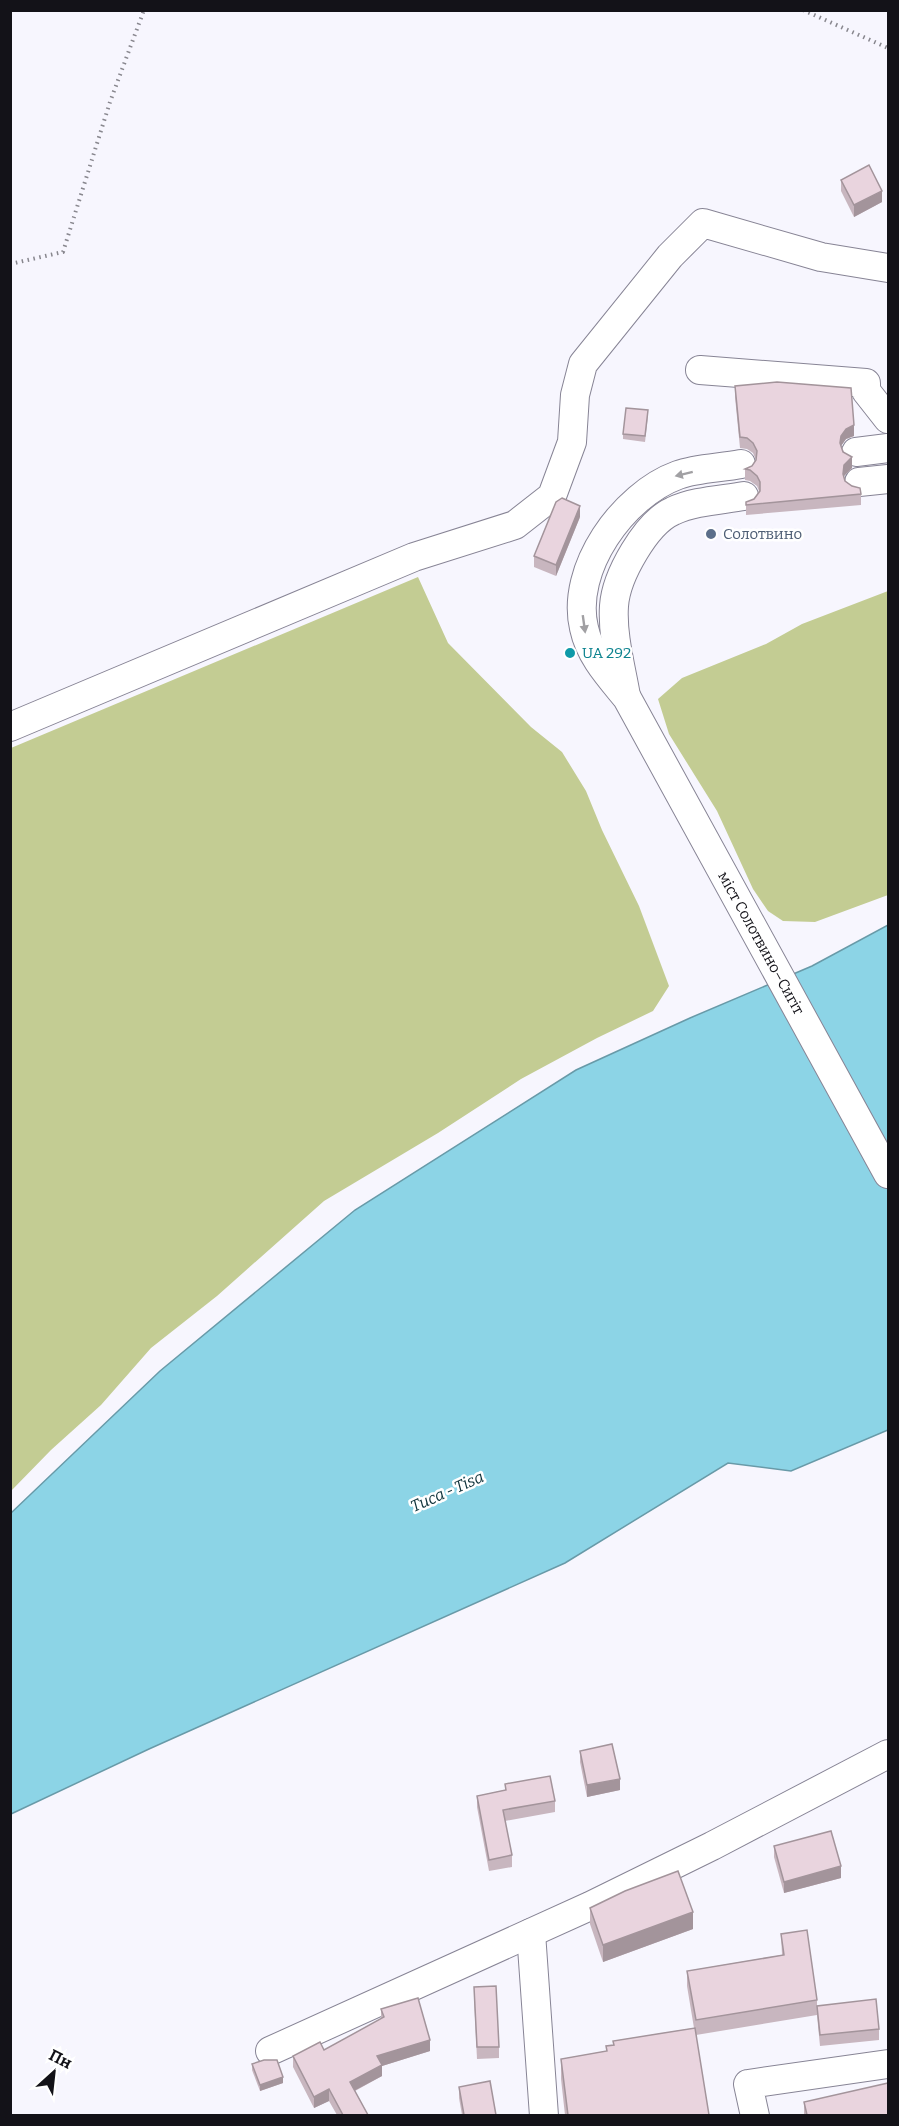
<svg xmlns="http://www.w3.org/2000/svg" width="899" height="2126" font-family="Bitter,serif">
<rect width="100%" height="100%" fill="#f7f6fe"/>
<g fill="#c3cc93">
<polygon points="418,577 448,643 531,727 562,752 586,791 602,830 639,906 669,986 653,1011 597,1038 521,1079 438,1133 324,1201 217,1296 151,1348 101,1405 51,1450 11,1491 11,748"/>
<polygon points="888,591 888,895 815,922 783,921 768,911 753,889 717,811 669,734 658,699 682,678 766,644 802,624"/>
</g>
<polygon fill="#8cd4e6" stroke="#689aa8" stroke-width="1.5" points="888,925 888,1430 791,1471 728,1463 565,1563 149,1749 11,1814 11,1513 160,1371 355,1210 576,1070 690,1018 812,966"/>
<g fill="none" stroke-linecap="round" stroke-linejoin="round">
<g stroke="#878495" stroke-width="30">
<g id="minor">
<polyline points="700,370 866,383 866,391 888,419"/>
<polyline points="856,452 888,448"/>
<path d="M741,464C721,468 697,468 678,475C623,495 570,569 584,628C590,656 609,676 627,698L888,1174"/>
<polyline points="859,482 888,479"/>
<path d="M626,696C621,667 612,635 614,606C616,576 646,523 673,511C694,501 721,500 744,496"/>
<polyline points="10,727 414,557 515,525 552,496 572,442 575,395 583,364 670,256 703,223 821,257 888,268"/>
<polyline points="531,1933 544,2116"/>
<polyline points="270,2051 590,1906 712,1846 888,1754"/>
<polyline points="755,2116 748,2084 888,2064"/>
</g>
</g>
<g stroke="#88878e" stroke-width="4" stroke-dasharray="1.5 4.5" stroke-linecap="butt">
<polyline points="803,10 888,48"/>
<polyline points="10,264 63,252 110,102 144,10"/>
</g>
<use href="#minor" stroke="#fff" stroke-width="28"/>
</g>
<g fill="#c8b6bf">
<polygon points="841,180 882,202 854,217 841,191"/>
<polygon points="735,386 854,436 846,439 841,446 852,468 844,476 845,481 861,494 861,505 746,515 746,502 754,499 759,491 757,486 750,481 745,480 745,469 752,466 756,460 753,453 747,449 740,448 735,397"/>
<polygon points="648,416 645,442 623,439 623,434"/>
<polygon points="580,517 556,576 534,567 534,556"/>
<polygon points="580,1751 620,1790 587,1797 580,1762"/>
<polygon points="505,1784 555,1801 555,1812 505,1821 512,1855 512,1867 489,1871 477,1807 477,1796 505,1790"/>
<polygon points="774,1846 841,1878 784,1893 774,1857"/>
<polygon points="590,1908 693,1929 603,1962 590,1924"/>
<polygon points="781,1934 817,2000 817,2006 879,2029 879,2040 820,2046 817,2015 696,2035 709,2115 565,2115 561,2079 561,2059 606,2051 613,2045 613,2041 694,2028 687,1986 687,1971 782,1955"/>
<polygon points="474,1998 499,2047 499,2058 477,2059"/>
<polygon points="381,2009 430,2051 382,2066 382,2076 355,2091 368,2115 337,2115 329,2101 314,2108 293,2067 293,2056 324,2050 381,2019"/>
<polygon points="252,2064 283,2083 260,2091 252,2070"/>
<polygon points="459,2087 496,2115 462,2115 459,2098"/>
<polygon points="804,2102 888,2115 804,2115"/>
</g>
<g fill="#a3949b">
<polygon points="882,191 882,202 854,217 854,205"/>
<polygon points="854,425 854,436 846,439 841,446 840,443 841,436 846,429"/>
<polygon points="852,457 852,468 844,476 843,474 844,465"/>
<polygon points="580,506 580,517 556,576 556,565"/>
<polygon points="620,1779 620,1790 587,1797 587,1785"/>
<polygon points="841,1866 841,1878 784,1893 784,1882"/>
<polygon points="693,1912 693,1929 603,1962 603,1945"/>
<polygon points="430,2040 430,2051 382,2066 382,2076 350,2093 350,2082 377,2056"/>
<polygon points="283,2077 283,2083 260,2091 260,2085"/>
<polygon points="329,2089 329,2101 314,2108 314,2097"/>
</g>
<g fill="#e9d4de" stroke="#a3949b" stroke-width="1.5">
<polygon points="869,165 882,191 854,205 841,180"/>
<polygon points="777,382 851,388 854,425 846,429 841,436 840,443 843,452 852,457 844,465 843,474 845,481 852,486 860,488 861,494 746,505 746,502 754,499 760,491 760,482 757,476 750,470 745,469 752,466 756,460 757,451 753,443 747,438 740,437 735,386"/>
<polygon points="626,408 648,410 645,436 623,434"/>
<polygon points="562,498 580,506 556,565 534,556 556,502"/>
<polygon points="612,1744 620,1779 587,1785 580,1751"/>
<polygon points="550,1776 555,1801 503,1810 512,1855 489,1860 477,1796 506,1790 505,1784"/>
<polygon points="831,1831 841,1866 784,1882 774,1846"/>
<polygon points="678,1871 693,1912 603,1945 590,1908 625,1891"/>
<polygon points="807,1930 817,2000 696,2020 687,1971 784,1955 781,1934"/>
<polygon points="496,1986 499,2047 477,2047 474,1987"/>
<polygon points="418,1998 430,2040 377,2056 382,2065 350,2082 368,2115 343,2115 329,2089 314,2097 293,2056 320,2042 324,2050 384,2017 381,2009"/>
<polygon points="876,1999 879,2029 820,2035 817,2006"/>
<polygon points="695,2028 709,2115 568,2115 561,2059 607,2051 606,2046 614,2045 613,2041"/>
<polygon points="264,2060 277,2060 283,2077 260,2085 252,2064"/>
<polygon points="490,2081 496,2115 464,2115 459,2087"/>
<polygon points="888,2083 888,2115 807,2115 804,2102"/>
</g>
<defs><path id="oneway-solid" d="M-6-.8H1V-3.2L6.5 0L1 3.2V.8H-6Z" transform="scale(1.5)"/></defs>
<g fill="#a1a0a3">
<use href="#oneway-solid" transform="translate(684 474) rotate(166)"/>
<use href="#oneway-solid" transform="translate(584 624) rotate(82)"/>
</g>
<circle fill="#5c6f8a" stroke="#fff" stroke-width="2" cx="711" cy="534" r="6"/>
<circle fill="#0f9aa8" stroke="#fff" stroke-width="2" cx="570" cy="653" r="6"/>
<g text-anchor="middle" stroke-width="5" stroke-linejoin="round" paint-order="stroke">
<g font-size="15" fill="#4e5e75" stroke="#fff" text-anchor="start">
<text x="723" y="539">Солотвино</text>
</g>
<g font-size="15" fill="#0d838f" stroke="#fff" text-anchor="start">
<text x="582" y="658">UA 292</text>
</g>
<g font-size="15" fill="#131218" stroke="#fff">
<text transform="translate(761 943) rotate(61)" y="5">міст Солотвино–Сигіт</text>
</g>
<g font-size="16" font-style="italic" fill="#0e323a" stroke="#fff">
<text transform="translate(447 1491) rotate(-24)" y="6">Тиса - Tisa</text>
</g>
</g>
<rect width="899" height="2126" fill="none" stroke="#131218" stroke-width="24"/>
<g transform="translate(54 2072) rotate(27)" stroke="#ffffff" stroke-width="4.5" paint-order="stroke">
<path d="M0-4.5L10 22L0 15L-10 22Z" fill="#131218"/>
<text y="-9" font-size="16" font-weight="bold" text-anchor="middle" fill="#131218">Пн</text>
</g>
</svg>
